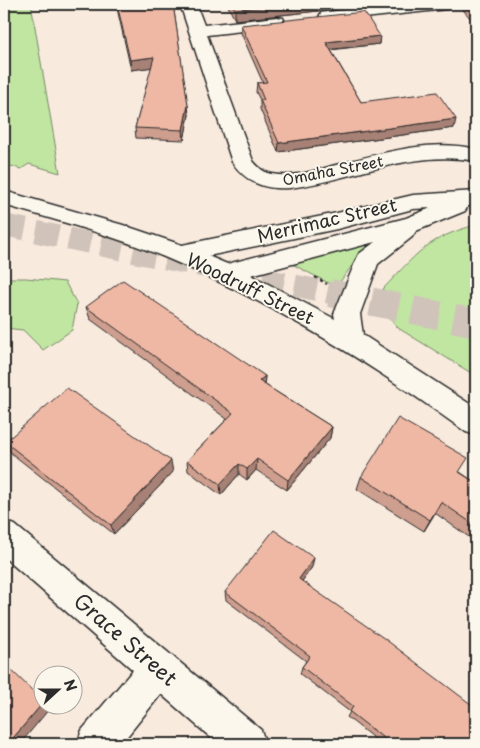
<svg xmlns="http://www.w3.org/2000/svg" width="480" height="748" font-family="'Playpen Sans',sans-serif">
<rect width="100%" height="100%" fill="#f9eade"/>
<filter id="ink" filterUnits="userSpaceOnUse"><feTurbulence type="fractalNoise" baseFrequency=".02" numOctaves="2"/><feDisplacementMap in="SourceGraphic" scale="10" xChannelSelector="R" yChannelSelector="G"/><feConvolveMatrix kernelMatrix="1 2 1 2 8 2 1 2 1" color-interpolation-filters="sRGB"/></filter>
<g filter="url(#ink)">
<g fill="#c0e6a1" stroke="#768866">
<polygon points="4,4 31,4 60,173 29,164 21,169 4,164"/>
<path d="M476,225V376L398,328L386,313L383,289C417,253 427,238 476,225Z"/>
<polygon points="369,243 336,287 290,263"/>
<polygon points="4,278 26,278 65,282 77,304 72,330 43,350 23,330 4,328"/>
</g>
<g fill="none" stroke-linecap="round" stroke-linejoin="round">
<polyline stroke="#d0c4ba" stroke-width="22" stroke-dasharray="22 11" stroke-linecap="butt" points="4,225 336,294"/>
<polyline stroke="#d0c4ba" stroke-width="28" stroke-dasharray="28 14" stroke-linecap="butt" points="330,293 476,323"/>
<g stroke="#2b2b2b" stroke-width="3">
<g id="minor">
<path d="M180,4H196L204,25L277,17L283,18L285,22L283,26L277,27L207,35L253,161C258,167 264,173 272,174C291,178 314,171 332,166C380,154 427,138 476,149V161C411,149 353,180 290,188C264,190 247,183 232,162Z"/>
<polygon points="404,4 455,4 447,9 327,22 321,21 319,17 321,13 327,12"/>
<polygon points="4,521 15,525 261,730 266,744 218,744 161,694 121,744 77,744 82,730 133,670 4,557"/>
</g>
</g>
<g stroke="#2b2b2b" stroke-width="3">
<path id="tertiary" d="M4,191L123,225L182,245L337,213L413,195L476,191V205L468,206L465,211L416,231L412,237L378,264L360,314L363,335L476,408V435L466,432C372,364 275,304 169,259C116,236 59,221 4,205ZM431,208L406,218L227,264L208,256L337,229L413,209ZM375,242L359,254L356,260L334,314L335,319L251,275Z"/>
</g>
<polyline stroke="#2b2b2b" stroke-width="2.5" stroke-dasharray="3 3" stroke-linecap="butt" points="315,277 327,284"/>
<use href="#minor" fill="#fbf7ec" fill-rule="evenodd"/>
<use href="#tertiary" fill="#fbf7ec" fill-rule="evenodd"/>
</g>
<g fill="#ce9e8e" stroke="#2b2b2b">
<polygon points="116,4 173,4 189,115 184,140 136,138 135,128 152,67 131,70"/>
<polygon points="227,4 355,4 355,7 235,20"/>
<polygon points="458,4 476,4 476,25"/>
<polygon points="241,25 380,36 379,44 331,50 361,102 454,128 278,152 260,109 260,100 256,92 257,83 263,83 241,33"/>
<polygon points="86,307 265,376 264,384 332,427 330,438 287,490 256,470 247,480 239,474 221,495 188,471 187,461 227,419 90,319"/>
<polygon points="5,442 173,472 114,534 11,453"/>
<polygon points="460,472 476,483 476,542 435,513 424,531 357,489 361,477"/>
<polygon points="312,567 302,581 476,744 381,744 347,717 350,712 300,674 302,667 306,661 226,600 225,592"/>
</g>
<g fill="#a78174" stroke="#2b2b2b">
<polygon points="288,4 355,4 355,7 235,20 235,9"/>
<polygon points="380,36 379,44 326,50 326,42"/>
<polygon points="154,57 155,67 131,70 130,60"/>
<polygon points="188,105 189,115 184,140 183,130"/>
<polygon points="456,119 454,128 278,152 279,143"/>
<polygon points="7,230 9,237 4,243 4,233"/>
<polygon points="265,376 264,387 259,381"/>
<polygon points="332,427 330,438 287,490 288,480"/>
<polygon points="257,459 256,470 247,480 247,469"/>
<polygon points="171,461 173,472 114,534 111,525"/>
<polygon points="239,464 239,474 221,495 220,484"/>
<polygon points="441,502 435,513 424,531 430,520"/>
<polygon points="314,558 312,567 298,587 299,579"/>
<polygon points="42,704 42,706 48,706 50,708 20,744 8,744"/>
</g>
<g fill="#efb8a5" stroke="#2b2b2b">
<polygon points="117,4 173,4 188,105 183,130 135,128 154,57 130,60"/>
<polygon points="232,4 288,4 235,9"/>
<polygon points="468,4 476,4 476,13"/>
<polygon points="364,12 380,36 326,42 361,102 437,92 456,119 279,143 260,100 264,100 257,83 267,82 241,25"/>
<polygon points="123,280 265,376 259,381 332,427 288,480 257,459 247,469 239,464 220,484 187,461 233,413 86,307"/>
<polygon points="67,388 171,461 111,525 5,442"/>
<polygon points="398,418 468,458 459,472 476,483 476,526 441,502 430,520 361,477"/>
<polygon points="274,530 314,558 299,579 385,639 476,708 476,744 398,744 393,740 391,744 350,712 353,706 302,667 310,656 225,592"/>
<polygon points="4,663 42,700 42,704 8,744 4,744"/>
</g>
</g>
<g text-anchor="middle" stroke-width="4" stroke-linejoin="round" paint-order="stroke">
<g font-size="15" fill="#2b2b2b" stroke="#fbf7ec">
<text transform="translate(333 171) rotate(-11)" y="5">Omaha Street</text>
</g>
<g font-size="18" fill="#2b2b2b" stroke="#fbf7ec">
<text transform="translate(327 221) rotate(-13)" y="6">Merrimac Street</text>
<text transform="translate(250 289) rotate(26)" y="6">Woodruff Street</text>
</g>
<g font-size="21" fill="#2b2b2b" stroke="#fbf7ec">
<text transform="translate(125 640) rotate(41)" y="7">Grace Street</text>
</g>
</g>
<rect width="480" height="748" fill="none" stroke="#fbf7ec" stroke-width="20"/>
<rect x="10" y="10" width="460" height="728" fill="none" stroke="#2b2b2b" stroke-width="2" filter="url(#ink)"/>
<g transform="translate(58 690) rotate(69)"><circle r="24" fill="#fbf7ec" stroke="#a8a59f"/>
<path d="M0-4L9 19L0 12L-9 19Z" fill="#2b2b2b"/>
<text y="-8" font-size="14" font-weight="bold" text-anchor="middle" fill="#2b2b2b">N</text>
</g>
</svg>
